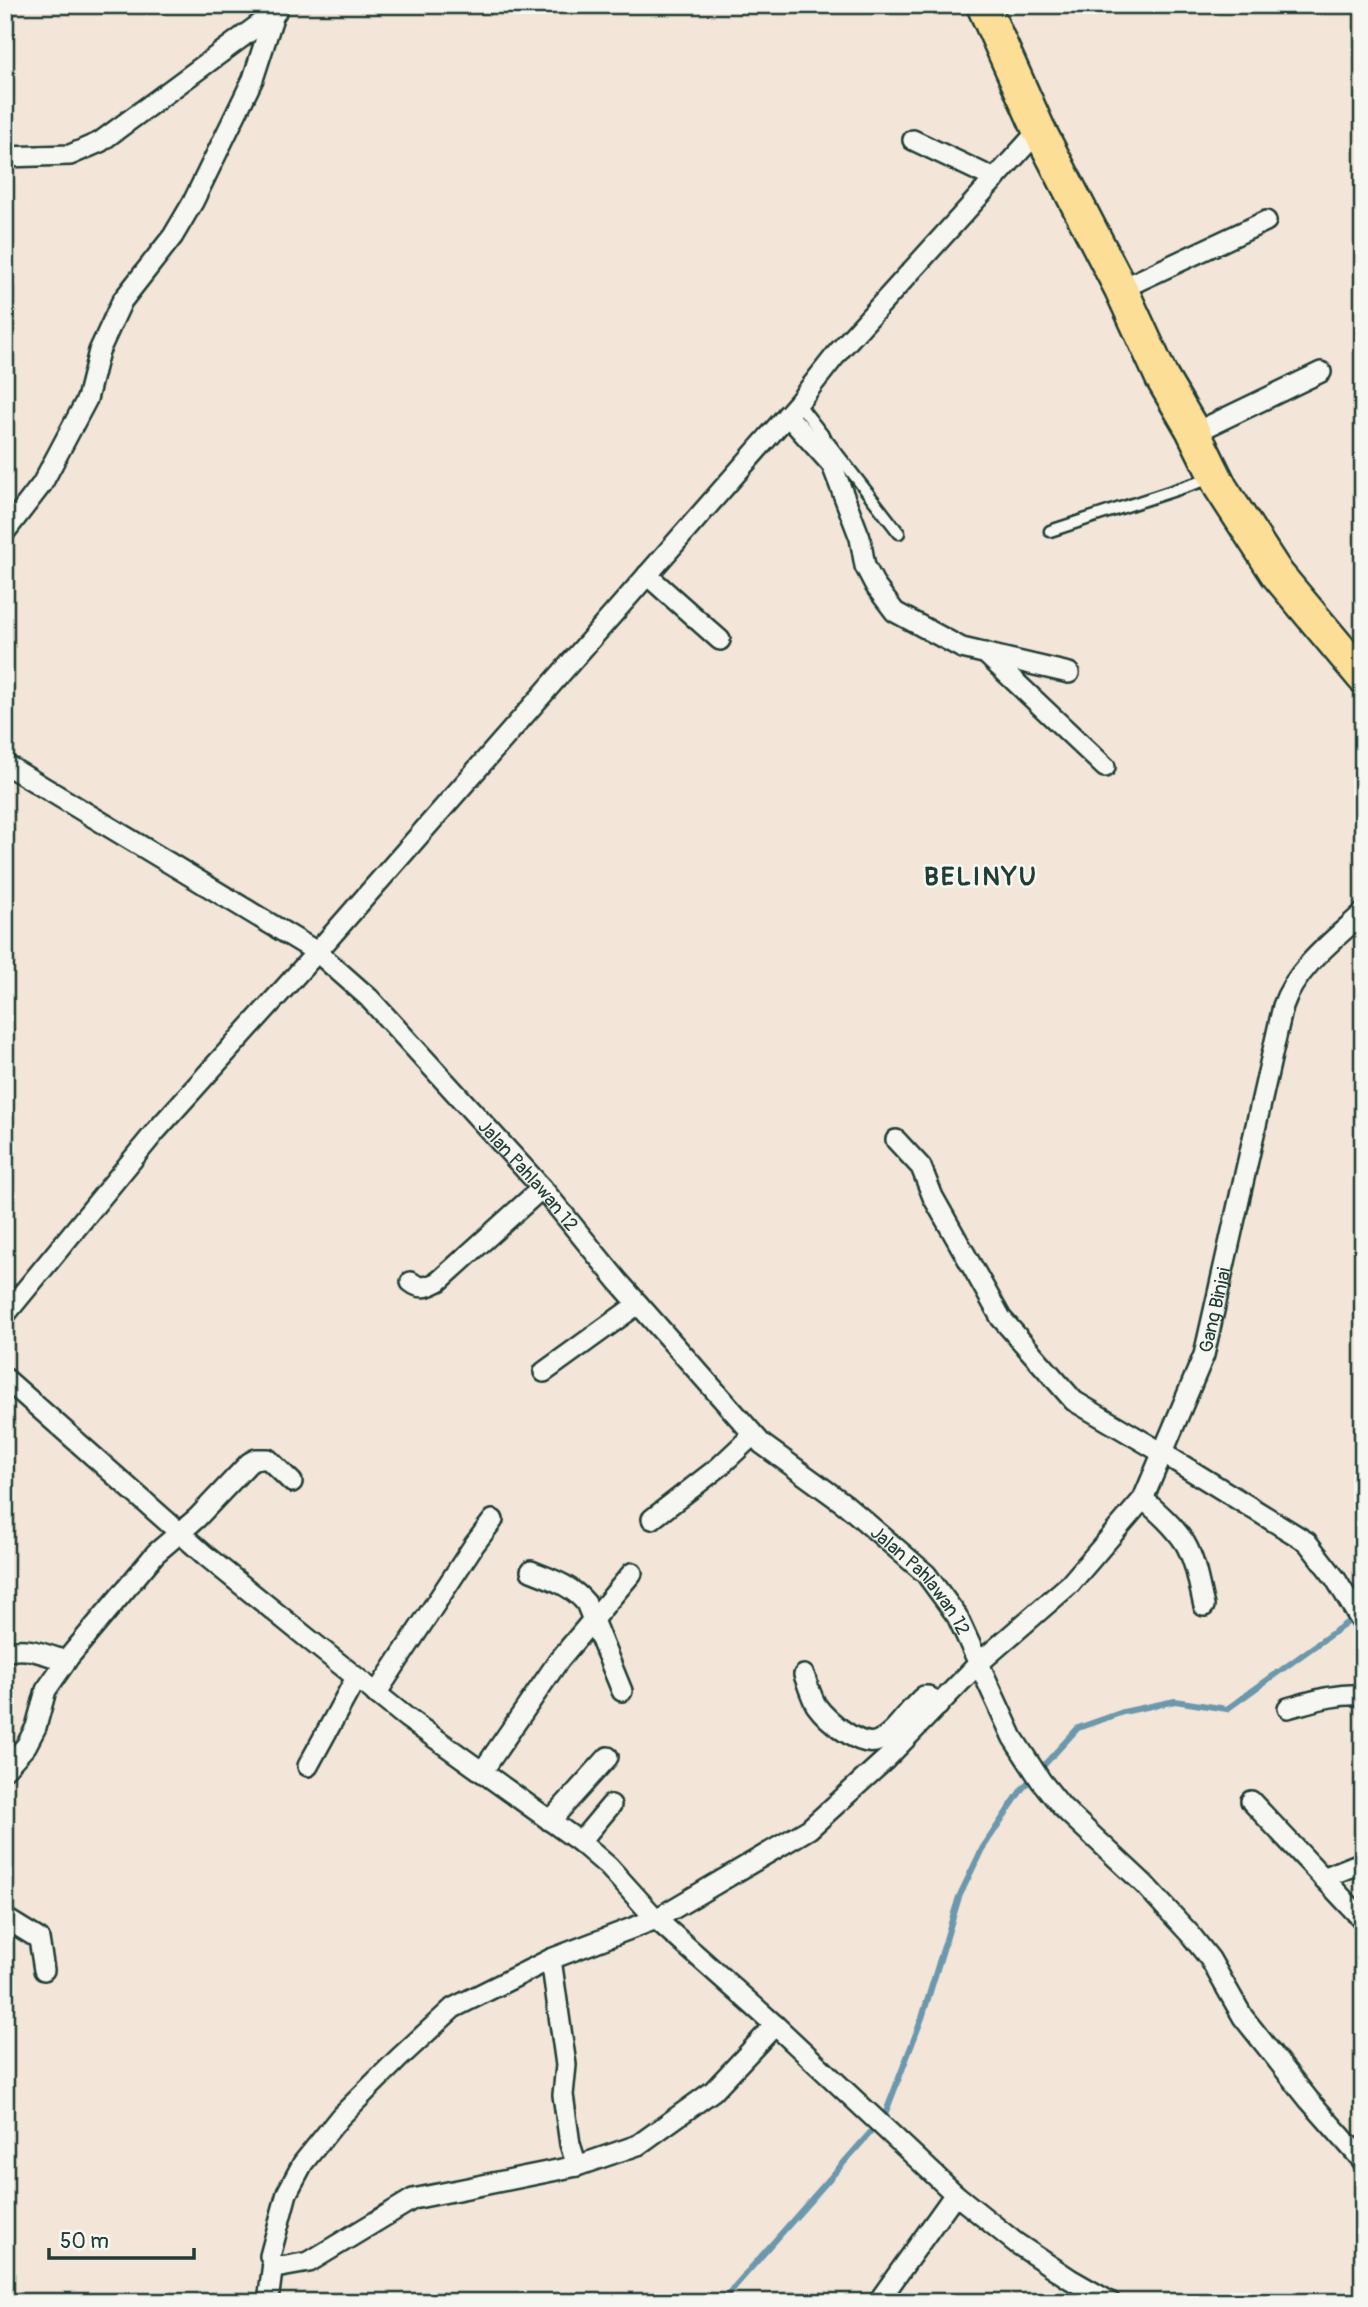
<svg xmlns="http://www.w3.org/2000/svg" width="1368" height="2307" font-family="Pangolin,sans-serif">
<rect width="100%" height="100%" fill="#f3e5d8"/>
<filter id="ink" filterUnits="userSpaceOnUse"><feTurbulence type="fractalNoise" baseFrequency=".0143" numOctaves="2"/><feDisplacementMap in="SourceGraphic" scale="14" xChannelSelector="R" yChannelSelector="G"/><feConvolveMatrix kernelMatrix="1 2 1 2 8 2 1 2 1" color-interpolation-filters="sRGB"/></filter>
<g filter="url(#ink)">
<g fill="none" stroke-linecap="round" stroke-linejoin="round">
<polyline stroke="#6b98ad" stroke-width="6" points="721,2302 884,2117 922,2018 959,1897 982,1849 1022,1789 1078,1728 1123,1712 1175,1701 1227,1709 1355,1617"/>
<g stroke="#1f3d34" stroke-width="15">
<g id="service">
<polyline points="798,403 899,533"/>
<polyline points="1050,531 1212,478"/>
</g>
</g>
<g stroke="#1f3d34" stroke-width="24">
<g id="minor">
<polyline points="913,140 995,179"/>
<polyline points="5,157 70,155 100,142 276,12"/>
<polyline points="1121,289 1266,221"/>
<polyline points="787,415 832,465 860,538 865,566 876,587 895,612 962,648 1069,673"/>
<polyline points="1194,433 1321,372"/>
<polyline points="5,532 42,484 87,399 99,351 122,301 173,236 193,202 253,79 274,14"/>
<polyline points="647,575 720,640"/>
<polyline points="985,653 1105,767"/>
<path id="s1" d="M5,764L317,952L369,998L542,1188L618,1281L762,1444L846,1505L926,1574L957,1616L1013,1738L1041,1781L1062,1807L1144,1884L1190,1934L1210,1959L1243,2017L1309,2100L1363,2161"/>
<polyline points="896,1140 921,1167 933,1197 1001,1318 1074,1401 1161,1452 1307,1542 1335,1578 1363,1624"/>
<path d="M411,1282C421,1290 428,1287 439,1281L542,1188"/>
<polyline points="5,1315 155,1132 317,952 798,403 839,351 1039,130"/>
<polyline points="544,1372 638,1304"/>
<polyline points="5,1378 206,1556 311,1641 407,1718 580,1842 608,1866 656,1919 775,2025 955,2194 1016,2243 1070,2279 1110,2302"/>
<path d="M1143,1499C1158,1512 1174,1526 1185,1543C1196,1562 1199,1586 1204,1606"/>
<polyline points="652,1519 719,1467 753,1435"/>
<path d="M531,1571C551,1579 571,1585 586,1603L622,1691"/>
<path d="M5,1652C26,1645 46,1655 66,1661"/>
<path d="M804,1675C808,1685 811,1696 816,1705C826,1719 860,1749 878,1741C898,1731 907,1710 924,1696H928L938,1706"/>
<polyline points="376,1694 474,1545 493,1520"/>
<path d="M1288,1708C1313,1701 1337,1693 1363,1695"/>
<polyline points="308,1766 356,1678"/>
<polyline points="5,1769 26,1746 36,1727 46,1690 69,1657 156,1553 197,1518 249,1463 256,1459 268,1459 292,1482"/>
<polyline points="482,1772 559,1660 632,1573"/>
<polyline points="1251,1801 1363,1920"/>
<polyline points="550,1821 608,1757"/>
<polyline points="580,1842 611,1805"/>
<polyline points="1323,1878 1363,1862"/>
<polyline points="5,1918 39,1939 44,1970"/>
<polyline points="551,1959 566,2065 563,2095 570,2144 577,2166"/>
<path id="s2" d="M775,2025L713,2091L638,2145L577,2166L413,2199L309,2262L281,2267L273,2263L270,2256L287,2193L303,2163L340,2117L399,2058L453,2008L551,1959L656,1919L809,1829L886,1759L979,1663L1070,1584L1143,1499L1204,1355L1283,1006C1296,968 1334,940 1363,913"/>
<polyline points="268,2302 273,2263"/>
<polyline points="878,2302 955,2194"/>
</g>
</g>
<g stroke="#1f3d34" stroke-width="37">
<polyline id="trunk" points="983,5 1039,130 1121,289 1162,378 1192,429 1221,488 1277,574 1363,677"/>
</g>
<use href="#service" stroke="#f6f6f2" stroke-width="10"/>
<use href="#minor" stroke="#f6f6f2" stroke-width="19"/>
<use href="#trunk" stroke="#fdde96" stroke-width="32"/>
</g>
</g>
<g text-anchor="middle" stroke-width="5" stroke-linejoin="round" paint-order="stroke">
<g font-size="19" fill="#1f3d34" stroke="#f6f6f2">
<text dy="7" stroke="none"><textPath href="#s1" startOffset="672">Jalan Pahlawan 12</textPath></text>
<text dy="7" stroke="none"><textPath href="#s2" startOffset="1969">Gang Binjai</textPath></text>
<text dy="7" stroke="none"><textPath href="#s1" startOffset="1239">Jalan Pahlawan 12</textPath></text>
</g>
<g font-size="26" font-weight="bold" letter-spacing="2" fill="#1f3d34" stroke="#f6f6f2">
<text x="981" y="885">BELINYU</text>
</g>
</g>
<rect width="1368" height="2307" fill="none" stroke="#f6f6f2" stroke-width="28"/>
<rect x="14" y="14" width="1340" height="2279" fill="none" stroke="#1f3d34" stroke-width="2.5" filter="url(#ink)"/>
<path d="M49 2248v10h145v-10" fill="none" stroke="#1f3d34" stroke-width="3.5"/>
<text x="60" y="2248" font-size="21" fill="#1f3d34" stroke="#f6f6f2" stroke-width="5" paint-order="stroke">50 m</text>
</svg>
